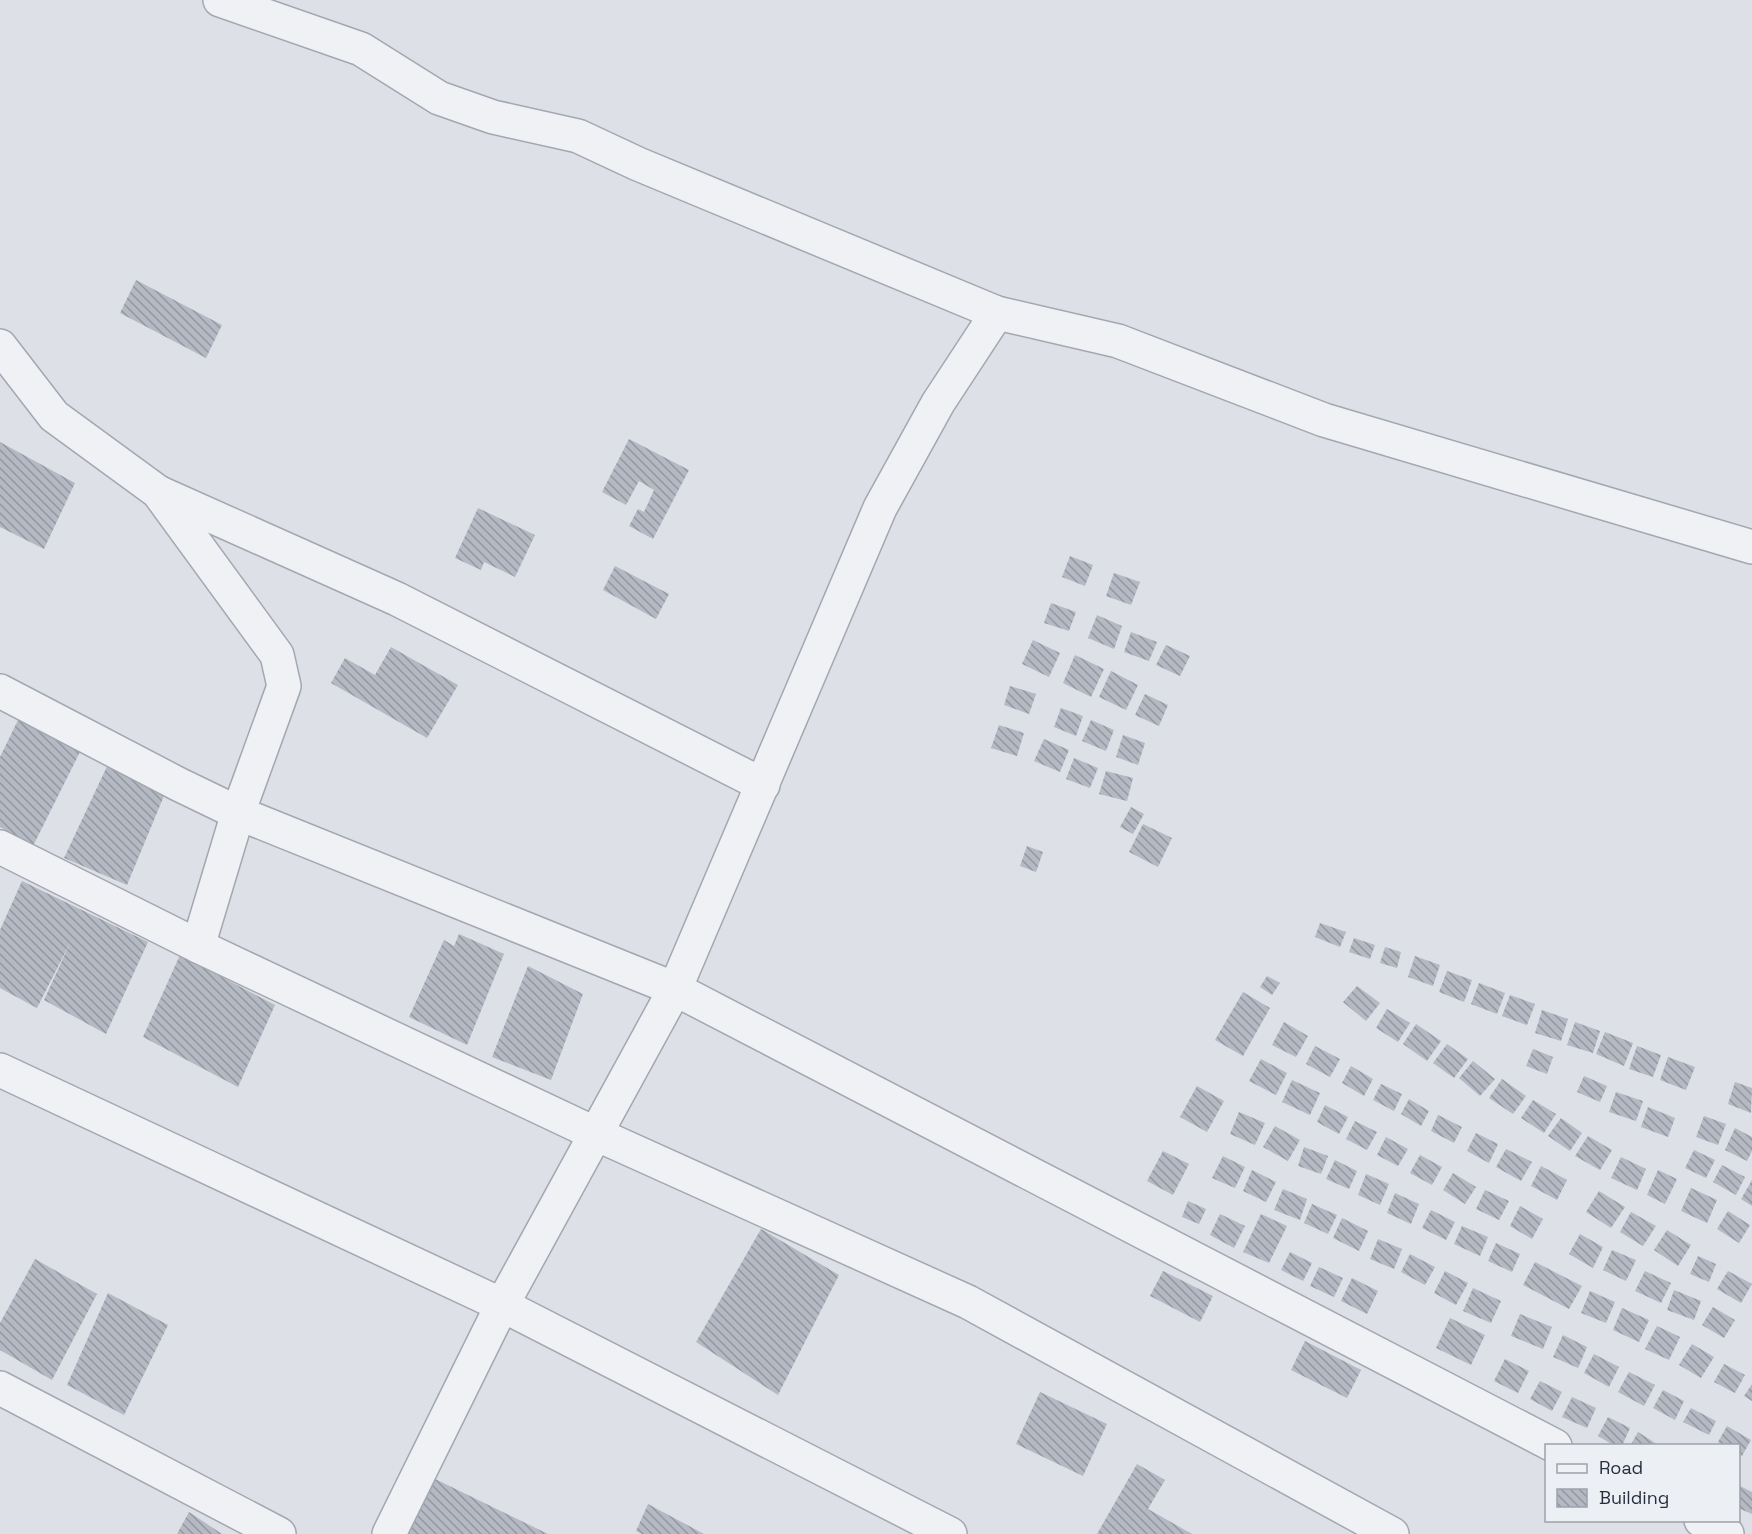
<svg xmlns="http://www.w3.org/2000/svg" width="1752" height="1534" font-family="'Space Grotesk',sans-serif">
<defs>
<pattern id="building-back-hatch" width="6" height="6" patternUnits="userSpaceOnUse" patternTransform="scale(1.5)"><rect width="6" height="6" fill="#b4b9c3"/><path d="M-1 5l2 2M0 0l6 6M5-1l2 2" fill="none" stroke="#9297a0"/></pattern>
</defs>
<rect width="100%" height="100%" fill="#dde0e7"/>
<g fill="url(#building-back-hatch)">
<polygon points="136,280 222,325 206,358 120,313"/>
<polygon points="629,439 689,470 653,539 629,526 638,509 644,512 654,490 639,481 626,505 602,492"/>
<polygon points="0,442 75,483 44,549 0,527"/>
<polygon points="478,508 535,535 515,577 484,562 481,570 455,558"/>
<polygon points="1070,556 1093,565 1085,586 1062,577"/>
<polygon points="615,566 669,594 656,619 603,590"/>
<polygon points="1114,573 1140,582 1131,605 1106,596"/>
<polygon points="1051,603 1076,612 1069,631 1044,623"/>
<polygon points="1097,615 1122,626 1114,649 1088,638"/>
<polygon points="1131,632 1157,642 1149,661 1124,652"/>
<polygon points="1033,640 1060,653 1049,677 1022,664"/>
<polygon points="1166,645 1190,656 1180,676 1156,665"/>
<polygon points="391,647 458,685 427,738 331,683 345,658 375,675"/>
<polygon points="1075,655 1104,669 1091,697 1063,683"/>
<polygon points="1111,671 1138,685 1126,710 1099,697"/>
<polygon points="1010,686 1036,694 1029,714 1004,705"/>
<polygon points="1145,694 1168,705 1159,726 1135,715"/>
<polygon points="1061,708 1083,716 1076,736 1054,727"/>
<polygon points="21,714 80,752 33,846 0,827 0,757"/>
<polygon points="1091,720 1114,730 1106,751 1082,741"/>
<polygon points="999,725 1024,733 1017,756 991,748"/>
<polygon points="1123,735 1145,743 1138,765 1116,757"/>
<polygon points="1044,739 1069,750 1060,772 1034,761"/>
<polygon points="1074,758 1098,768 1090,788 1066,779"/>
<polygon points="110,760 166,791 127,885 64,858"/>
<polygon points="1106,771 1133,778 1127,801 1099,794"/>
<polygon points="1131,807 1144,814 1133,834 1120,827"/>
<polygon points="1143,824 1172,838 1158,867 1129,852"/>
<polygon points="1027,846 1043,852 1036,872 1020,866"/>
<polygon points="22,881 148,942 106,1034 44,1000 71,941 37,1008 0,988 0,930"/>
<polygon points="1320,923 1346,932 1340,947 1315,937"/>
<polygon points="459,934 504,954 467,1045 409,1017 444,940 454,946"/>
<polygon points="1354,938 1375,945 1370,959 1349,952"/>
<polygon points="1385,947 1401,952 1397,968 1380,963"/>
<polygon points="180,955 275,1005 238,1087 143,1037"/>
<polygon points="1415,956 1440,965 1433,986 1408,977"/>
<polygon points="528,966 583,994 551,1080 492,1057"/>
<polygon points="1447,971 1472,980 1464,1002 1439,992"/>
<polygon points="1267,976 1280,983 1272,995 1260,987"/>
<polygon points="1479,983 1505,993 1497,1014 1471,1004"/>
<polygon points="1357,986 1380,1003 1366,1021 1343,1002"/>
<polygon points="1243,992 1270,1008 1243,1056 1215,1040"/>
<polygon points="1510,995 1535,1004 1527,1025 1502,1016"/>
<polygon points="1387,1009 1410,1023 1398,1042 1376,1028"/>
<polygon points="1542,1010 1568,1019 1561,1041 1535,1033"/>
<polygon points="1284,1022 1308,1036 1296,1057 1272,1045"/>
<polygon points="1575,1022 1600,1031 1593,1053 1567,1045"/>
<polygon points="1416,1024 1441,1041 1427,1061 1403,1044"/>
<polygon points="1605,1032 1633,1043 1624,1066 1596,1054"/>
<polygon points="1447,1044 1468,1059 1454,1078 1433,1063"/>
<polygon points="1315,1046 1340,1059 1330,1077 1306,1064"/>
<polygon points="1637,1046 1661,1055 1653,1077 1629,1069"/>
<polygon points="1533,1049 1553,1057 1547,1074 1526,1066"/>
<polygon points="1668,1057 1695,1067 1686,1090 1660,1080"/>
<polygon points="1261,1059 1287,1073 1276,1095 1249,1081"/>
<polygon points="1473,1061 1495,1079 1480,1096 1459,1078"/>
<polygon points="1351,1066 1373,1079 1364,1096 1342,1083"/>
<polygon points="1584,1076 1607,1086 1600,1102 1577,1092"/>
<polygon points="1502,1079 1526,1096 1513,1114 1489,1098"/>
<polygon points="1292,1080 1320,1093 1310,1115 1282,1102"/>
<polygon points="1735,1082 1752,1088 1751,1113 1728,1104"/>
<polygon points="1381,1084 1402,1094 1394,1111 1373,1100"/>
<polygon points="1197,1086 1224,1101 1207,1132 1180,1117"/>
<polygon points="1616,1092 1643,1101 1636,1121 1609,1112"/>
<polygon points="1409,1099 1429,1111 1421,1126 1401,1114"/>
<polygon points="1533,1100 1556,1114 1544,1133 1521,1118"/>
<polygon points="1325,1105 1348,1117 1339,1134 1317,1122"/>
<polygon points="1648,1107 1675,1118 1668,1137 1641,1127"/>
<polygon points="1239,1112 1265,1123 1255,1145 1230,1134"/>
<polygon points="1438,1115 1462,1127 1454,1143 1431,1131"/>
<polygon points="1704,1116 1726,1124 1718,1145 1696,1137"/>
<polygon points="1561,1118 1582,1133 1570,1151 1548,1136"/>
<polygon points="1355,1121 1377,1132 1367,1150 1346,1139"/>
<polygon points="1275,1126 1300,1140 1288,1161 1263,1147"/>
<polygon points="1735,1128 1752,1137 1752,1151 1747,1161 1725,1150"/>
<polygon points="1476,1133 1498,1144 1489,1163 1467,1151"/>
<polygon points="1588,1136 1612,1150 1600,1170 1575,1156"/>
<polygon points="1386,1137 1408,1149 1398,1166 1377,1155"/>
<polygon points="1304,1147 1328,1156 1321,1174 1298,1166"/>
<polygon points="1506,1149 1532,1162 1521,1181 1496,1167"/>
<polygon points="1694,1150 1715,1160 1706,1178 1685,1168"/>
<polygon points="1163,1151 1189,1164 1173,1195 1147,1181"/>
<polygon points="1420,1155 1442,1167 1432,1185 1410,1173"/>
<polygon points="1223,1156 1245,1167 1235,1188 1212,1178"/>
<polygon points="1621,1157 1646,1169 1637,1190 1611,1178"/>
<polygon points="1335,1160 1357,1171 1349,1189 1326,1179"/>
<polygon points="1722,1165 1745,1177 1736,1195 1713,1182"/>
<polygon points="1541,1166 1567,1180 1557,1200 1531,1186"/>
<polygon points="1252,1170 1276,1182 1266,1202 1243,1191"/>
<polygon points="1658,1170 1677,1179 1665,1204 1647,1195"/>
<polygon points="1453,1173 1476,1187 1465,1204 1443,1190"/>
<polygon points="1366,1174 1389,1184 1380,1205 1358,1195"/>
<polygon points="1752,1180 1752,1206 1741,1199"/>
<polygon points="1691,1188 1717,1200 1707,1223 1681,1211"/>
<polygon points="1283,1189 1307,1199 1300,1220 1274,1210"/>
<polygon points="1485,1190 1509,1201 1499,1220 1476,1209"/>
<polygon points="1599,1191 1625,1207 1611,1228 1586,1212"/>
<polygon points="1395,1193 1419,1204 1411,1224 1387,1213"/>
<polygon points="1188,1201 1206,1209 1199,1224 1182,1217"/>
<polygon points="1312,1204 1337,1215 1328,1234 1304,1223"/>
<polygon points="1520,1206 1543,1219 1532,1239 1510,1226"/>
<polygon points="1431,1210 1455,1222 1446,1240 1422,1228"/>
<polygon points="1728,1211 1750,1225 1739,1243 1717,1229"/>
<polygon points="1631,1212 1656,1226 1643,1246 1620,1232"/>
<polygon points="1220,1214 1245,1226 1234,1248 1210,1235"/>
<polygon points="1261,1214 1287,1226 1269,1263 1243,1252"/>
<polygon points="1342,1218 1368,1231 1359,1251 1333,1238"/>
<polygon points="1462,1226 1488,1237 1480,1256 1454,1244"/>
<polygon points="761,1229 839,1275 778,1395 696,1342"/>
<polygon points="1667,1230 1691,1245 1678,1266 1654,1250"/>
<polygon points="1580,1234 1603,1247 1593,1268 1569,1254"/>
<polygon points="1378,1239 1402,1249 1394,1269 1370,1259"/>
<polygon points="1496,1243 1520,1254 1512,1272 1488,1261"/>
<polygon points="1612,1250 1636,1260 1626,1281 1603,1270"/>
<polygon points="1290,1252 1312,1263 1303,1281 1281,1270"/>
<polygon points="1410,1254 1435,1267 1425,1285 1401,1272"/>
<polygon points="1698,1256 1716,1264 1709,1282 1690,1274"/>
<polygon points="35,1259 97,1294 52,1380 0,1350 0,1323"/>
<polygon points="1535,1262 1582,1286 1569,1309 1523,1285"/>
<polygon points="1319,1267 1343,1278 1334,1297 1310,1286"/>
<polygon points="1163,1271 1213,1296 1200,1322 1150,1296"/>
<polygon points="1445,1271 1468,1283 1456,1305 1434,1293"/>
<polygon points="1645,1271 1671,1283 1661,1303 1635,1291"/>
<polygon points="1728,1271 1752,1284 1741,1303 1717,1289"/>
<polygon points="1352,1278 1378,1291 1367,1314 1341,1301"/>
<polygon points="1473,1288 1501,1301 1491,1323 1463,1311"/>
<polygon points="1674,1290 1701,1301 1694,1320 1667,1310"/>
<polygon points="1590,1291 1615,1302 1606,1323 1581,1313"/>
<polygon points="108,1293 168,1325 124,1415 67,1385"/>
<polygon points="1713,1307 1735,1320 1724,1338 1702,1325"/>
<polygon points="1622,1308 1649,1320 1639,1342 1613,1330"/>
<polygon points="1520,1314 1552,1327 1543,1349 1511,1336"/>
<polygon points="1450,1318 1485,1335 1471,1365 1436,1348"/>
<polygon points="1657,1326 1680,1337 1669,1360 1645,1349"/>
<polygon points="1563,1335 1587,1347 1578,1368 1553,1357"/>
<polygon points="1305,1341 1361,1370 1347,1398 1291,1370"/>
<polygon points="1692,1344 1714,1357 1701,1378 1679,1365"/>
<polygon points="1594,1354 1619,1367 1609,1387 1584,1373"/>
<polygon points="1505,1359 1529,1371 1518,1393 1494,1381"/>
<polygon points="1724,1364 1745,1375 1735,1393 1714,1382"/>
<polygon points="1629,1372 1655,1385 1644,1406 1618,1392"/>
<polygon points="1540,1381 1562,1392 1552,1411 1530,1399"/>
<polygon points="1752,1384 1752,1401 1744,1396"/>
<polygon points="1663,1390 1684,1401 1675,1420 1653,1408"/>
<polygon points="1040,1392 1107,1424 1083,1476 1016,1444"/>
<polygon points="1572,1397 1596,1408 1587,1428 1562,1417"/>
<polygon points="1691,1408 1716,1421 1709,1435 1683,1422"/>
<polygon points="1608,1417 1630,1428 1622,1446 1615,1446 1598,1436"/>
<polygon points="1727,1426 1751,1440 1742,1456 1738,1454 1738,1446 1724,1446 1718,1442"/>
<polygon points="1638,1432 1660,1446 1630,1446"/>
<polygon points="1137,1464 1165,1480 1148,1509 1192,1534 1097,1534"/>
<polygon points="427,1475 548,1534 401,1534"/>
<polygon points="1738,1485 1752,1492 1752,1514 1738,1508"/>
<polygon points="648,1504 704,1534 642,1534 636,1531"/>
<polygon points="189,1512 222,1534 177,1534"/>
</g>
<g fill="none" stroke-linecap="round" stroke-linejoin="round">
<g stroke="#a2a7b1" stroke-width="36">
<g id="street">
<polyline points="220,0 361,49 439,98 493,117 578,136 638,164 997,313 1118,341 1324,420 1752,547"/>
<polyline points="0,346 54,416 158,492 277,655 284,686 238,813 198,946"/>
<polyline points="160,493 397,599 763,785"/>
<polyline points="0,691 178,784 238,813 675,989 1555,1446"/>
<polyline points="0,847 198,946 596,1134 968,1302 1392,1534"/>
<polyline points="0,1070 502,1305 950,1534"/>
<polyline points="0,1388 279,1534"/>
<polyline points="1701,1520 1727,1534"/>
<polyline points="389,1534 502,1305 675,989 880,508 938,403 997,313"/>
</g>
</g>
<use href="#street" stroke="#eff1f5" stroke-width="33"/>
</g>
<rect x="1545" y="1444" width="195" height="78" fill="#eceff4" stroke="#9da2ab" stroke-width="1.5"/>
<rect x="1557" y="1464" width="30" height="9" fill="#eff1f5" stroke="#9da2ab" stroke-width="1.5"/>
<text x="1599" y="1474" font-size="18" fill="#262e3d">Road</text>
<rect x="1557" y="1489" width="30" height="18" fill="url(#building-back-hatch)" stroke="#9da2ab" stroke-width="1.5"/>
<text x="1599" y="1504" font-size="18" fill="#262e3d">Building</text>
</svg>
